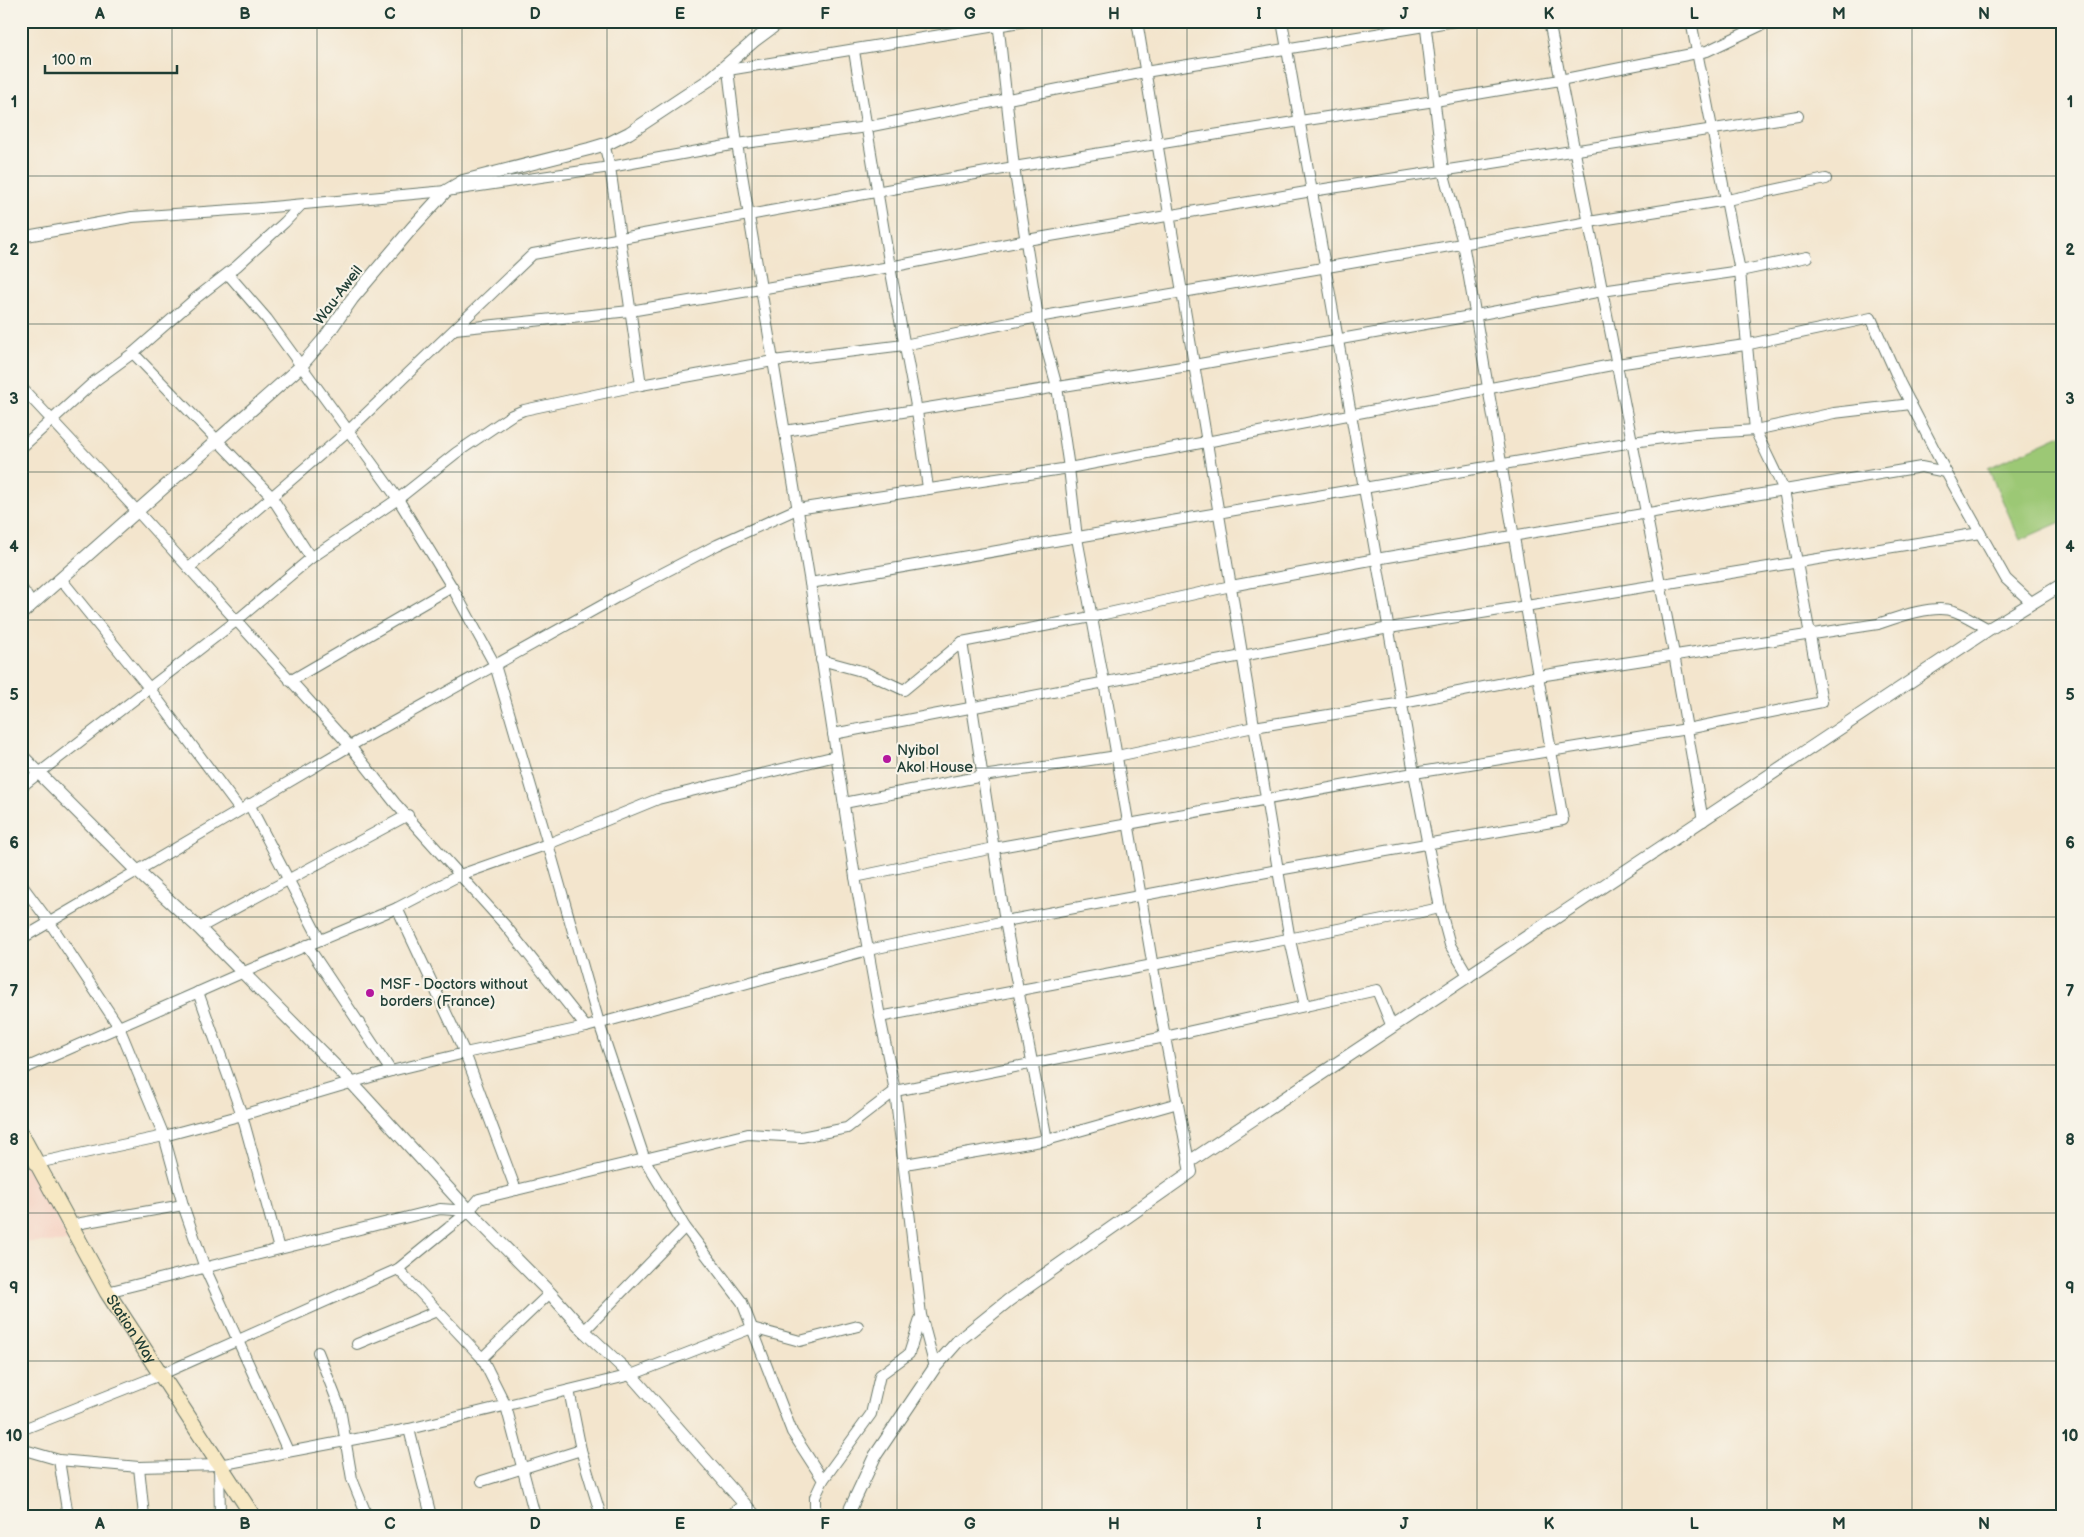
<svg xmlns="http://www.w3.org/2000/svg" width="2084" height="1537" font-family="'Balsamiq Sans',sans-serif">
<rect width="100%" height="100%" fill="#f7f3e8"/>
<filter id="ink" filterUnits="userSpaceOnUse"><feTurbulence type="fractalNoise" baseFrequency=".02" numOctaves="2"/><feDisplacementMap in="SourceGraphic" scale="10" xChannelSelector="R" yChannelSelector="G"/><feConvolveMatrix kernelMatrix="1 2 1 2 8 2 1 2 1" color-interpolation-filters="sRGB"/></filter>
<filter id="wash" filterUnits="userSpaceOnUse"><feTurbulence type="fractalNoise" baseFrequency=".0096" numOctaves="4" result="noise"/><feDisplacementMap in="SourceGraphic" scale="20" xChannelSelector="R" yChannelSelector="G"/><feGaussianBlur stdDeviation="1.12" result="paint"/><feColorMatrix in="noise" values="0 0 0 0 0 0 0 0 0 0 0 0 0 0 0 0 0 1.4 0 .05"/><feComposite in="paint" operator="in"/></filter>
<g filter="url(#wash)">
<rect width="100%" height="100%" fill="#f3e5cd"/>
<polygon fill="#f5d2c2" points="21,1150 69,1242 21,1242"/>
<polygon fill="#9cc875" stroke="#5e8254" points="2063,434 2063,521 2020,540 1988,468"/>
</g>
<g filter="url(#ink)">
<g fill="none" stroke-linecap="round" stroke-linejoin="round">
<g stroke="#69786a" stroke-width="12">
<g id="minor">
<polyline points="998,21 1014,167 1038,317 1057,387 1069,468 1077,538 1104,682 1165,1037 1189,1162"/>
<polyline points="1137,21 1278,870 1290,940 1305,1006"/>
<polyline points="1282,21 1414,773 1440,908 1450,945 1469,977"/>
<polyline points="1549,21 1674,654 1703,821"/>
<polyline points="854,51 890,267 917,411 928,488"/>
<polyline points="728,70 737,144 810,583 855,877 880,1017 895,1091 921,1315 935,1367"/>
<polyline points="722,71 1026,21"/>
<polyline points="604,144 610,167 641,385"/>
<polyline points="21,237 132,217 261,208 446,191 610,167 737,144 867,127 1145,72 1455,21"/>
<polyline points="228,274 267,319 398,499 452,587 495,665 548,844 599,1023 645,1160 685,1227 742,1302 792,1432 823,1480 815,1497 815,1516"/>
<polyline points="455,329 630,311 890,267 1027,240 1312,191 1798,116"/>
<polyline points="133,353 271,496 311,558"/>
<polyline points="21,387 138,512 350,746 395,803 505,925 586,1027"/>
<polyline points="785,431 1194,365 1476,315 1602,291 1740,271 1807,257"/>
<polyline points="21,448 96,380 133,353 196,298 237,266 285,222 301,205"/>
<polyline points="189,568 349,430 533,254 1014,167 1300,121 1435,101 1560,80 1707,51 1770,21"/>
<polyline points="61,579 150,689 240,810"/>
<polyline points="810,583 1632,442 1695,434 1755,430 1834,413 1911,404"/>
<polyline points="21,587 32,604"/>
<polyline points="962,642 1005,921 1047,1140"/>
<polyline points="821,660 865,672 904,690 962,642 1091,617 1231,586 1376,559 1921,467 1946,472 2006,579 2031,602"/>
<polyline points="290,681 452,587"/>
<polyline points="833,734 1389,628 1980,533"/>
<polyline points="21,787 236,621 311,558 398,499 456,453 512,415 524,410 641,385 773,361 904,345 1038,317 1589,222 1727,200 1826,179"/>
<path d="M844,803L983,776L1117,756L1254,727L1403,703L1539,676L1878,624C1898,617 1933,604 1954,611C1966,615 1978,624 1989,629"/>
<polyline points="249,804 320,940"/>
<polyline points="855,877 994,848 1414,773 1687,729 1822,702 1784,490 1755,430 1740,271 1691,21"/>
<polyline points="21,884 50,923 119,1027 164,1136 183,1205 205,1268 288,1451"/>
<polyline points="397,908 465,1053 516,1190"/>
<polyline points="199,928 408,815"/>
<polyline points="21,939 350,746 619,596 717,545 797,509 1069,468 1617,364 1745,345 1871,318 1900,383 1946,472"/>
<polyline points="307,945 391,1071"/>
<polyline points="198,992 242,1115 279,1249"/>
<path d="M880,1017C1067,980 1254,948 1440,908"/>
<polyline points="21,1070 244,972 397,908 460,875 548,844 658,799 836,756"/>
<polyline points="37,1163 164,1136 235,1117 391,1071 465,1053 586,1027 868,950 1005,921 1278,870 1563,820 1463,243 1443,171 1425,21"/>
<polyline points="905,1164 1047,1140 1178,1103"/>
<polyline points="469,1211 479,1199 748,1134 801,1137 847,1128 895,1091 1165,1037 1377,990 1392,1027"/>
<polyline points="70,1225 183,1205"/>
<polyline points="398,1269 482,1358 506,1406 535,1516"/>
<polyline points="584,1331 685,1227"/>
<polyline points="357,1344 437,1311"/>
<polyline points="318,1352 340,1408 352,1479 367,1516"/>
<polyline points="482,1358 550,1293"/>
<polyline points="569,1390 581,1450 601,1516"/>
<polyline points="409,1429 431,1516"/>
<polyline points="21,1430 160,1375 398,1269 469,1211 440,1209 107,1292"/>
<polyline points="21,1449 59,1460 139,1467 219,1465 409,1429 631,1375 752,1328 800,1341 858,1326"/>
<polyline points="59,1460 68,1516"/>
<polyline points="219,1465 220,1516"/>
<polyline points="139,1467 144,1516"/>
<polyline points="823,1480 871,1414 880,1375 909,1354 921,1316"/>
<polyline points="482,1481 581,1450"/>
<polyline points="729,1516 743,1505"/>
</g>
</g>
<g stroke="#69786a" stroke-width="14">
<g id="tertiary">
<polyline points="21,614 300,367 324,339 352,299 412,228 446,191 463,181 589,149 609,143 629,133 709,80 754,41 781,21"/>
<polyline points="21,755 137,871 199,928 351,1082 467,1209 550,1293 584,1331 631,1375 755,1516"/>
<polyline points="847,1516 875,1456 935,1367 958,1341 1009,1300 1191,1172 1189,1162 1989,629 2063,584"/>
</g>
</g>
<g stroke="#69786a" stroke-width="17">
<g id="secondary">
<path id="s1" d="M21,1134L107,1292L253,1516"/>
</g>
</g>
<use href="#minor" stroke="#fff" stroke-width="10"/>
<use href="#tertiary" stroke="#fff" stroke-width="12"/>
<use href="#secondary" stroke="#f7e8c3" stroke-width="15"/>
</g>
</g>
<path fill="none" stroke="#1f3d34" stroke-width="1" stroke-opacity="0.55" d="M172,21V1516M317,21V1516M462,21V1516M607,21V1516M752,21V1516M897,21V1516M1042,21V1516M1187,21V1516M1332,21V1516M1477,21V1516M1622,21V1516M1767,21V1516M1912,21V1516M21,176H2063M21,324H2063M21,472H2063M21,620H2063M21,768H2063M21,917H2063M21,1065H2063M21,1213H2063M21,1361H2063"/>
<g fill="#b5179e" stroke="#f7f3e8" stroke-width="2">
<circle cx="887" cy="759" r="5"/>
<circle cx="370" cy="993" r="5"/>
</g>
<g text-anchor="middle" stroke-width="4.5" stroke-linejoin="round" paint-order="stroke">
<g font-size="15" fill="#1f3d34" stroke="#f7f3e8">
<text transform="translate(338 295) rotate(-53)" y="5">Wau-Aweil</text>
<text dy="5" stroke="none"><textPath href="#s1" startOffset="224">Station Way</textPath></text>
</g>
<g font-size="15" fill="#1f3d34" stroke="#f7f3e8" text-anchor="start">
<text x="897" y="755">Nyibol<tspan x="897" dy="17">Akol House</tspan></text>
<text x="380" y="989">MSF - Doctors without<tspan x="380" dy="17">borders (France)</tspan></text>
</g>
</g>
<rect width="2084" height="1537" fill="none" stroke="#f7f3e8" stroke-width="55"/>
<path d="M45 65v8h132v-8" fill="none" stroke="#1f3d34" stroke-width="2.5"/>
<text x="52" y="65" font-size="15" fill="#1f3d34" stroke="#f7f3e8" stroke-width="4" paint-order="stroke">100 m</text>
<rect x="28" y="28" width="2028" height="1482" fill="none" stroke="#1f3d34" stroke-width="2"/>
<g font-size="16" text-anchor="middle" font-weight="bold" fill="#1f3d34">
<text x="100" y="19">A</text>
<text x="245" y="19">B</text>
<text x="390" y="19">C</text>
<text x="535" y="19">D</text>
<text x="680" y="19">E</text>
<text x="825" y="19">F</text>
<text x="970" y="19">G</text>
<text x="1114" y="19">H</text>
<text x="1259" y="19">I</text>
<text x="1404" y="19">J</text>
<text x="1549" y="19">K</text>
<text x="1694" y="19">L</text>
<text x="1839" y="19">M</text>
<text x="1984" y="19">N</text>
<text x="14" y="107">1</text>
<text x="2070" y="107">1</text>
<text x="14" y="255">2</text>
<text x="2070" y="255">2</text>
<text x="14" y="404">3</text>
<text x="2070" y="404">3</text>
<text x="14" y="552">4</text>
<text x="2070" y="552">4</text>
<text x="14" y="700">5</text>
<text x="2070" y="700">5</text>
<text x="14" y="848">6</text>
<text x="2070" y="848">6</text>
<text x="14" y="996">7</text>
<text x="2070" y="996">7</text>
<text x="14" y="1145">8</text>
<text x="2070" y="1145">8</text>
<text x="14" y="1293">9</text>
<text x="2070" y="1293">9</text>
<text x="14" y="1441">10</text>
<text x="2070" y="1441">10</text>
<text x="100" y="1529">A</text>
<text x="245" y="1529">B</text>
<text x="390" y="1529">C</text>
<text x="535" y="1529">D</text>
<text x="680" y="1529">E</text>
<text x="825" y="1529">F</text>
<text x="970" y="1529">G</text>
<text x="1114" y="1529">H</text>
<text x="1259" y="1529">I</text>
<text x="1404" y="1529">J</text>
<text x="1549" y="1529">K</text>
<text x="1694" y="1529">L</text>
<text x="1839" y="1529">M</text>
<text x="1984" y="1529">N</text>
</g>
</svg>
